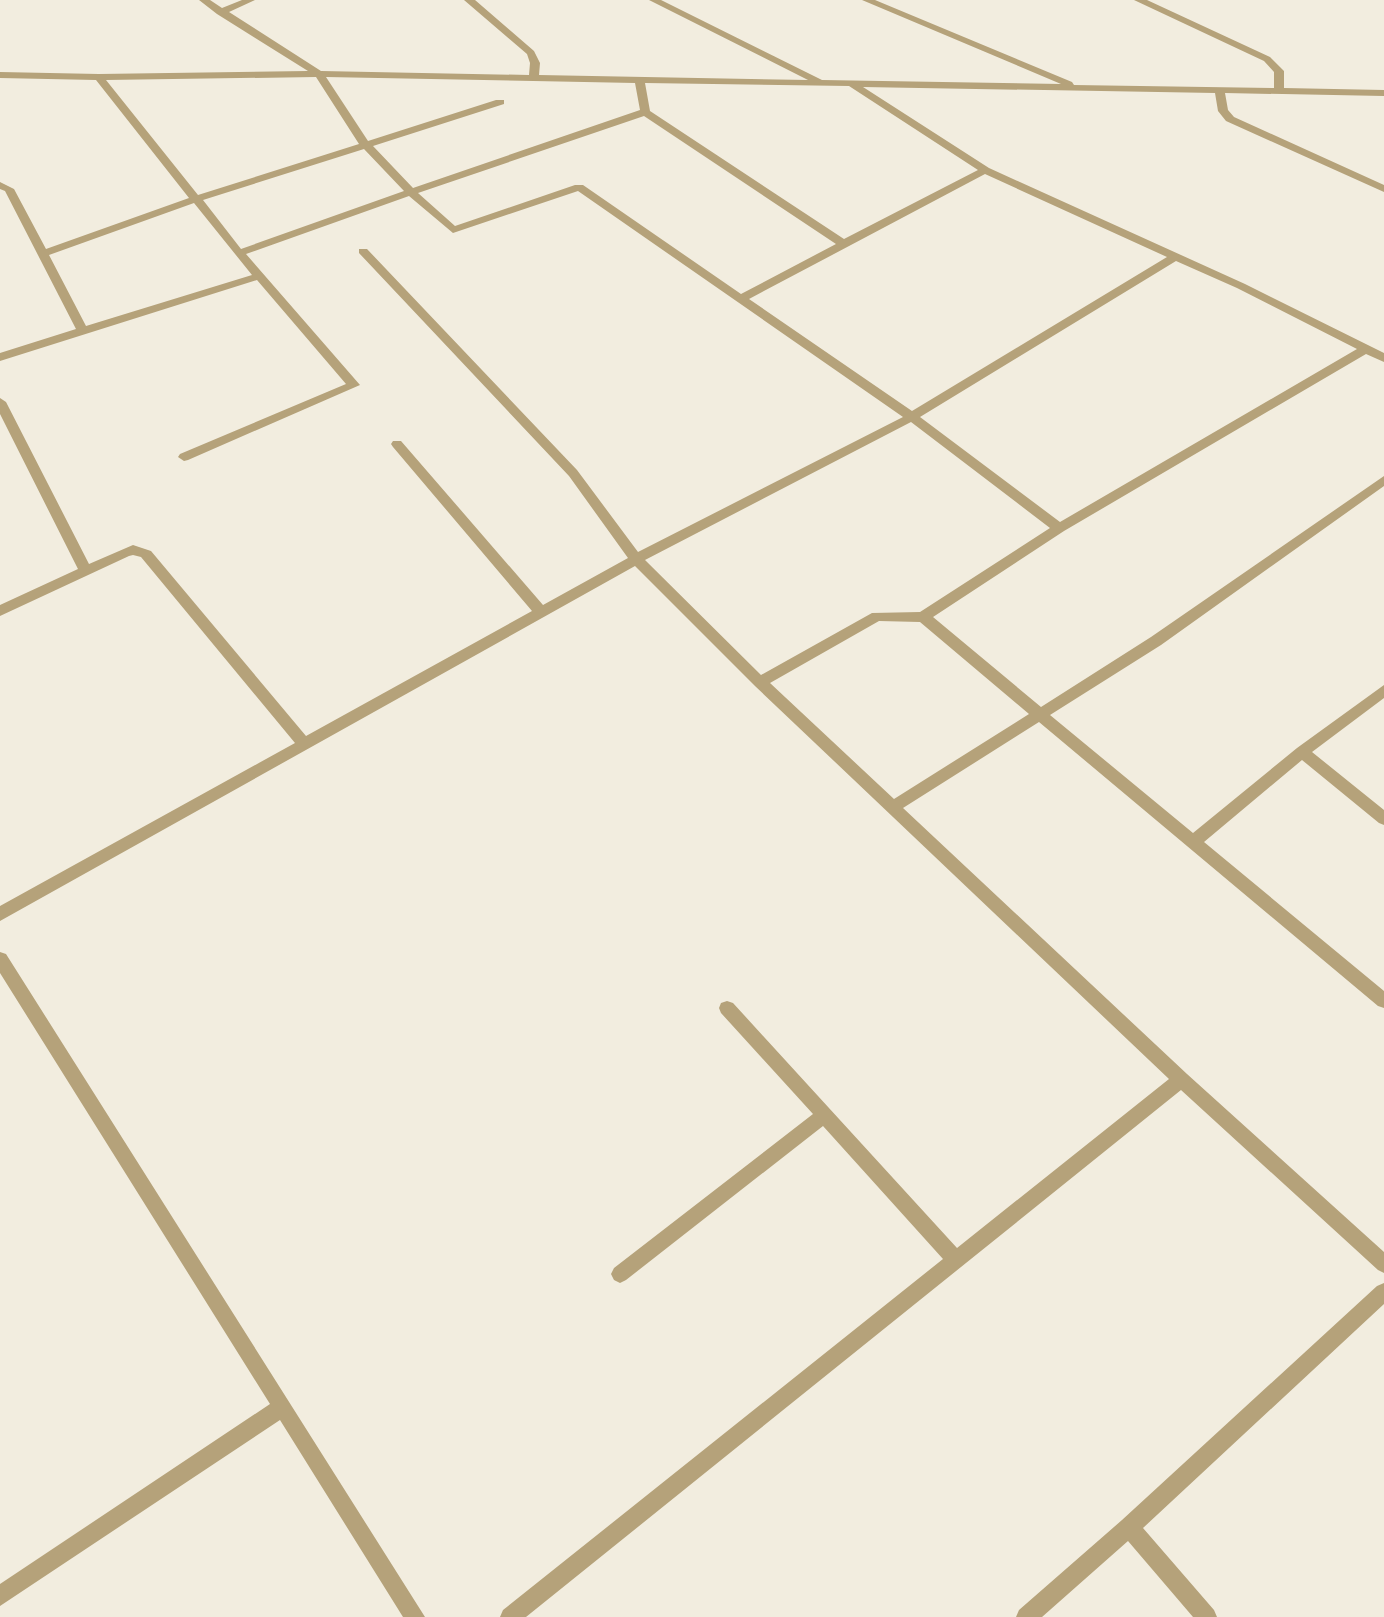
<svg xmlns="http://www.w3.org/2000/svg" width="1384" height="1617" font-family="'PT Sans Narrow',sans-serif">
<rect width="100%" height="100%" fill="#f2eddf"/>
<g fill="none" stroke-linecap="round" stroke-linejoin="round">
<g fill="#b5a27a" fill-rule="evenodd">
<path d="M199,0H210L222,8L242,0H255L229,12L321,71L529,75L530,63L527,54L464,0H475L534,51L540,63L539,75L808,80L649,0H661L822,80L1061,84L862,0H875L1072,82L1074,85L1274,88V72L1264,61L1134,0H1147L1270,57L1284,71V88L1384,90V96L1225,93L1228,110L1234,117L1384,185V192L1226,121L1218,111L1215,93L863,87L989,168L1245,284L1384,353V362L1366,354L1064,531L933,617L1041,707L1151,637L1384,476V486L1161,645L1050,715L1193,833L1297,748L1384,685V698L1312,752L1384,810V825L1379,823L1302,760L1204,842L1384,991V1008L1378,1006L1039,722L903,808L1187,1074L1384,1252V1273L1378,1270L1181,1090L526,1617H500L503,1610L943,1259L823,1126L626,1280L620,1283L614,1280L611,1274L614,1268L813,1114L721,1013L719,1008L721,1003L727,1001L733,1003L957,1248L1169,1079L755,686L635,566L0,921V906L295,743L141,557L133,555L129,556L0,616V605L78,569L0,414V398L6,402L89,564L133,545L151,551L306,736L532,611L393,447L391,444L393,441H401L543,605L628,558L569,476L359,253V249H367L577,470L638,552L903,417L578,191L453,233L409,196L246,254L360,385L188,460L184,461L178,457L180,454L346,384L257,280L0,361V353L76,329L5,191L0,189V182L14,189L46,249L189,198L96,80L0,78V72L99,74L308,71L217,14ZM316,77L359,144L198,195L106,80ZM326,77L635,83L640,110L413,188L373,146L504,104V100H496L368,141ZM645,83L849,86L978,170L844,239L650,111ZM644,116L836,244L741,294L583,185H575L455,226L418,193ZM364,149L404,191L241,249L203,200ZM985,174L1167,257L912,411L749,299ZM194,203L252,275L86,326L49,255ZM1176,261L1237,288L1357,349L1060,522L920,417ZM911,422L1050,528L920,612L872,613L761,675L645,560ZM879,621L920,622L1029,714L894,799L770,683Z"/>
<polygon points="0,952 6,954 425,1617 403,1617 280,1420 0,1606 0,1584 270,1404 0,973"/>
<polygon points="1384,1283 1384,1304 1143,1528 1214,1610 1217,1617 1193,1617 1128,1541 1042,1617 1016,1617 1019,1610 1122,1520 1377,1286"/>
</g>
</g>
</svg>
